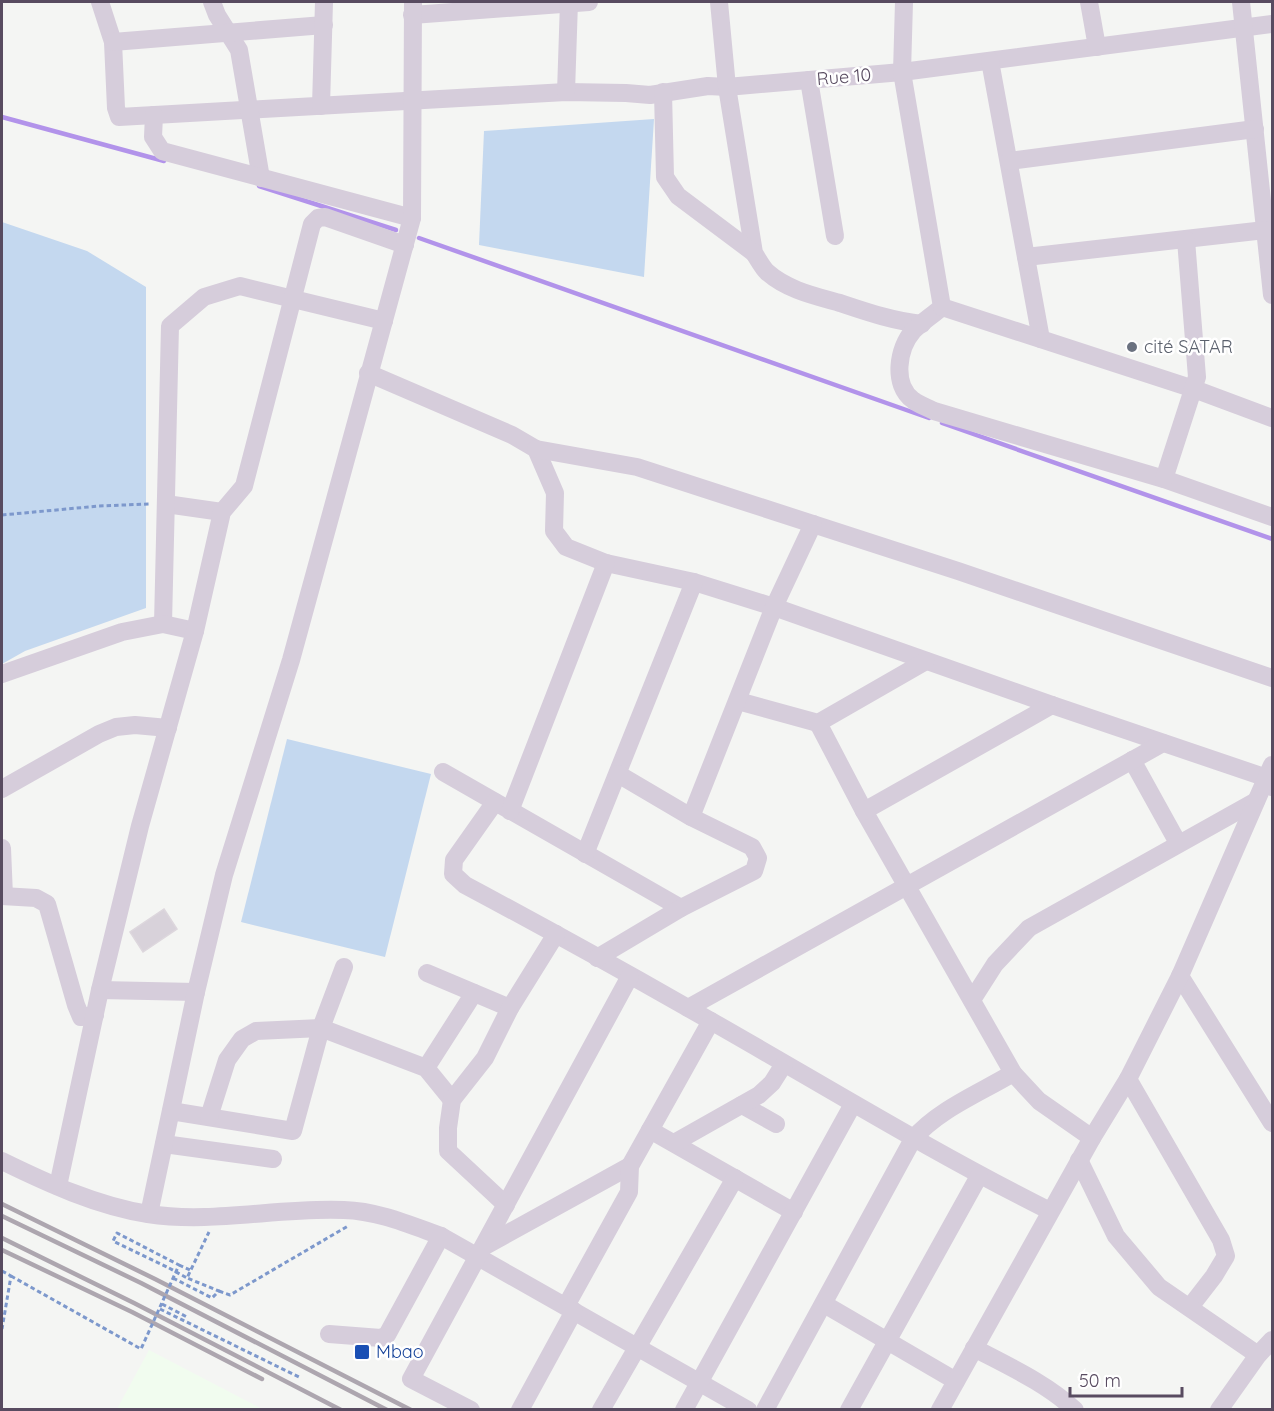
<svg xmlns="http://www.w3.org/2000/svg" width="1274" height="1411" font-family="Quicksand,sans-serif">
<rect width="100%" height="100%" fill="#f4f5f3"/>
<polygon fill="#f1fcef" points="149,1350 262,1409 117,1409"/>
<g fill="#c4d8ef">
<polygon points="654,119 644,277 479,245 484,131"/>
<polygon points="2,222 87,251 146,287 146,608 25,651 2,664"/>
<polygon points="287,739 431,774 385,957 241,922"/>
</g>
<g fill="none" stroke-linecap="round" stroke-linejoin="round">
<g stroke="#b293ea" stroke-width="4.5">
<polyline points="2,117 164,161"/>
<polyline points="259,186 396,230"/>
<polyline points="419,238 929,418"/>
<polyline points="942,423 1272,539"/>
</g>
</g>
<polygon fill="#d8d2da" stroke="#ddd7dd" stroke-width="1.5" points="164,909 177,929 143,952 130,932"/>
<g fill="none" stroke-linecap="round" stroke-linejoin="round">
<g stroke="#7d98cc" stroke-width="3" stroke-dasharray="4.5 3" stroke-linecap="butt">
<polyline points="2,515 99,506 149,504"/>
<polyline points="179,1265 190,1270"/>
<polyline points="169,1268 187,1278 209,1232"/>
<polyline points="2,1271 11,1276 2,1329"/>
<polyline points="173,1278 212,1298 219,1291 187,1278"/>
<polyline points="219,1291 230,1295 348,1226"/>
<polyline points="162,1304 187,1317"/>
<polyline points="160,1309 301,1378"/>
</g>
<g stroke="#d6cddb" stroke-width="18">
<polyline points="100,2 113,42 116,108 119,117 566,92 626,93 650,95 708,86 727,87 902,72 1272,24"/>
<polyline points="212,2 217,15 239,50 261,178"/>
<path d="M719,2L727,87L754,253C758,259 762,267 767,272C787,290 815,296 840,303C867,312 893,321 922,324"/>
<path d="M904,2L902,72L942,307C933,315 922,322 913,331C898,348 892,385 913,400C919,405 927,407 934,411L1164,479L1272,517"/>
<polyline points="1089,2 1097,47"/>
<polyline points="1241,2 1272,295"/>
<polyline points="412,15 589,2"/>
<polyline points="113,42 324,25"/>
<polyline points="990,61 1041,339"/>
<polyline points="809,80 835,236"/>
<polyline points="566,92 569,2"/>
<polyline points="663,92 665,177 678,196 754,253"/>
<polyline points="321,106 324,2"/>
<polyline points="154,115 153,137 162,151 412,218"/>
<polyline points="1009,161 1255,129"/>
<polyline points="1026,257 1265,230"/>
<polyline points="942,307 1194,389 1272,418"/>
<polyline points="368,373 512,435 536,449 555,493 554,531 566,547 606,563 694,582 774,607 1052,705 1267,778 1272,787"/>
<polyline points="536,449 637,467 958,571 1272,678"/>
<polyline points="1164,479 1197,377 1186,240"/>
<polyline points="166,504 222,512"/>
<polyline points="163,624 170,326 204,297 240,286 384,321"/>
<polyline points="2,674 122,632 163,624 195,631"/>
<polyline points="738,701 818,723 926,661"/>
<polyline points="818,723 864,811 1013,1073 1039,1101 1092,1138"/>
<polyline points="1132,760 1178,843"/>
<polyline points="443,772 681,908"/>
<polyline points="2,789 99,734 116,727 135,725 168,728"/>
<path d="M495,802L454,860L453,874L465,885C540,925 614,966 688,1008C809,1076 926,1149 1050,1211"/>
<polyline points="510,811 606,563"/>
<polyline points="864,811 1052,705"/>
<polyline points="691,817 774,607 813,524"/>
<polyline points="2,848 4,896"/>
<polyline points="585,854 694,582"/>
<polyline points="2,896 36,898 47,904 76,1005 81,1017 95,1015"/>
<polyline points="597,958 681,908 754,871 758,858 752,847 691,817 618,774"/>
<polyline points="427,973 510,1008"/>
<polyline points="1180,976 1272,1123"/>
<polyline points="100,990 196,992"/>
<polyline points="972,1000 995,964 1029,928 1256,801"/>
<polyline points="688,1008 1163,743"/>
<polyline points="426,1068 474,993"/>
<polyline points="1128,1079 1221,1240 1226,1256 1214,1276 1190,1307"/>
<polyline points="742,1105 776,1124"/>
<polyline points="171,1111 293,1131 321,1028 344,967"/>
<polyline points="209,1117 227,1060 242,1039 256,1031 321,1028 426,1068 452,1100"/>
<polyline points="650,1130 794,1212"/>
<polyline points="674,1143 759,1095 772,1083 784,1064"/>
<polyline points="164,1144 273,1159"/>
<polyline points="1079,1160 1116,1236 1159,1287 1258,1355"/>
<path d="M2,1161C47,1183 97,1206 148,1214C213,1224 279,1207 344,1210C378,1211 410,1225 441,1236L748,1410"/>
<polyline points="58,1186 100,990 140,826 195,631 222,512 244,486 312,224 318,218 325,217 405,245"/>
<polyline points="506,1205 448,1151 448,1128 452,1100 485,1058 510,1008 556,934"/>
<polyline points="149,1214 196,992 224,875 291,660 412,218 413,2"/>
<polyline points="483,1247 630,1166"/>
<polyline points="824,1304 956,1381"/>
<polyline points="566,1306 629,1192 630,1166 711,1021"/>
<polyline points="329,1334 381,1338 387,1335 441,1236"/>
<path d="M974,1348C1008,1366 1046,1383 1075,1410"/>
<polyline points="471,1410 411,1379 630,976"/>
<polyline points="520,1410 574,1311"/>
<polyline points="601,1410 735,1178"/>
<polyline points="684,1410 853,1104"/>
<path d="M765,1410L913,1139C939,1109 980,1093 1013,1073"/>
<polyline points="849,1410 979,1176"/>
<polyline points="940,1410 1092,1138 1128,1079 1180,976 1272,765"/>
<polyline points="1219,1410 1258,1355 1272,1340"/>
</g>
<g stroke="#ada6af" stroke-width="4.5">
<polyline points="2,1204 155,1279 411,1410"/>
<polyline points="2,1216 141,1283 387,1410"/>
<polyline points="2,1238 134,1303 341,1410"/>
<polyline points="2,1250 132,1312 262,1379"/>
</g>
<polyline stroke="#7d98cc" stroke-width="3" stroke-dasharray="4.5 3" stroke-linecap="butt" points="11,1276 141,1349 179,1265 117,1233 113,1241 169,1268"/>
</g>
<circle fill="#6b7280" stroke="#fff" stroke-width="2" cx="1132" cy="347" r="6"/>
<rect fill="#1a4fb4" stroke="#fff" stroke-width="2" x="354" y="1344" width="16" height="16" rx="3"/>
<g text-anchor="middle" stroke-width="5" stroke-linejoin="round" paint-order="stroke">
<g font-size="18" fill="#584b60" stroke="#fff">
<text transform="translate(844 77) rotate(-5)" y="6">Rue 10</text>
</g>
<g font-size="18" fill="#5b616d" stroke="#fff" text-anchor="start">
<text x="1144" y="353">cité SATAR</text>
</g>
<g font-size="18" fill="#164399" stroke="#fff" text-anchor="start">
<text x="376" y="1358">Mbao</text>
</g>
</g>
<rect width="1274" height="1411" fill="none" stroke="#584b60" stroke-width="6"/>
<path d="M1070 1387v9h112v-9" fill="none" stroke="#584b60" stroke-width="3"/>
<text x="1079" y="1387" font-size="18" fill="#584b60" stroke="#ffffff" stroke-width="4.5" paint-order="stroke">50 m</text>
</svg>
